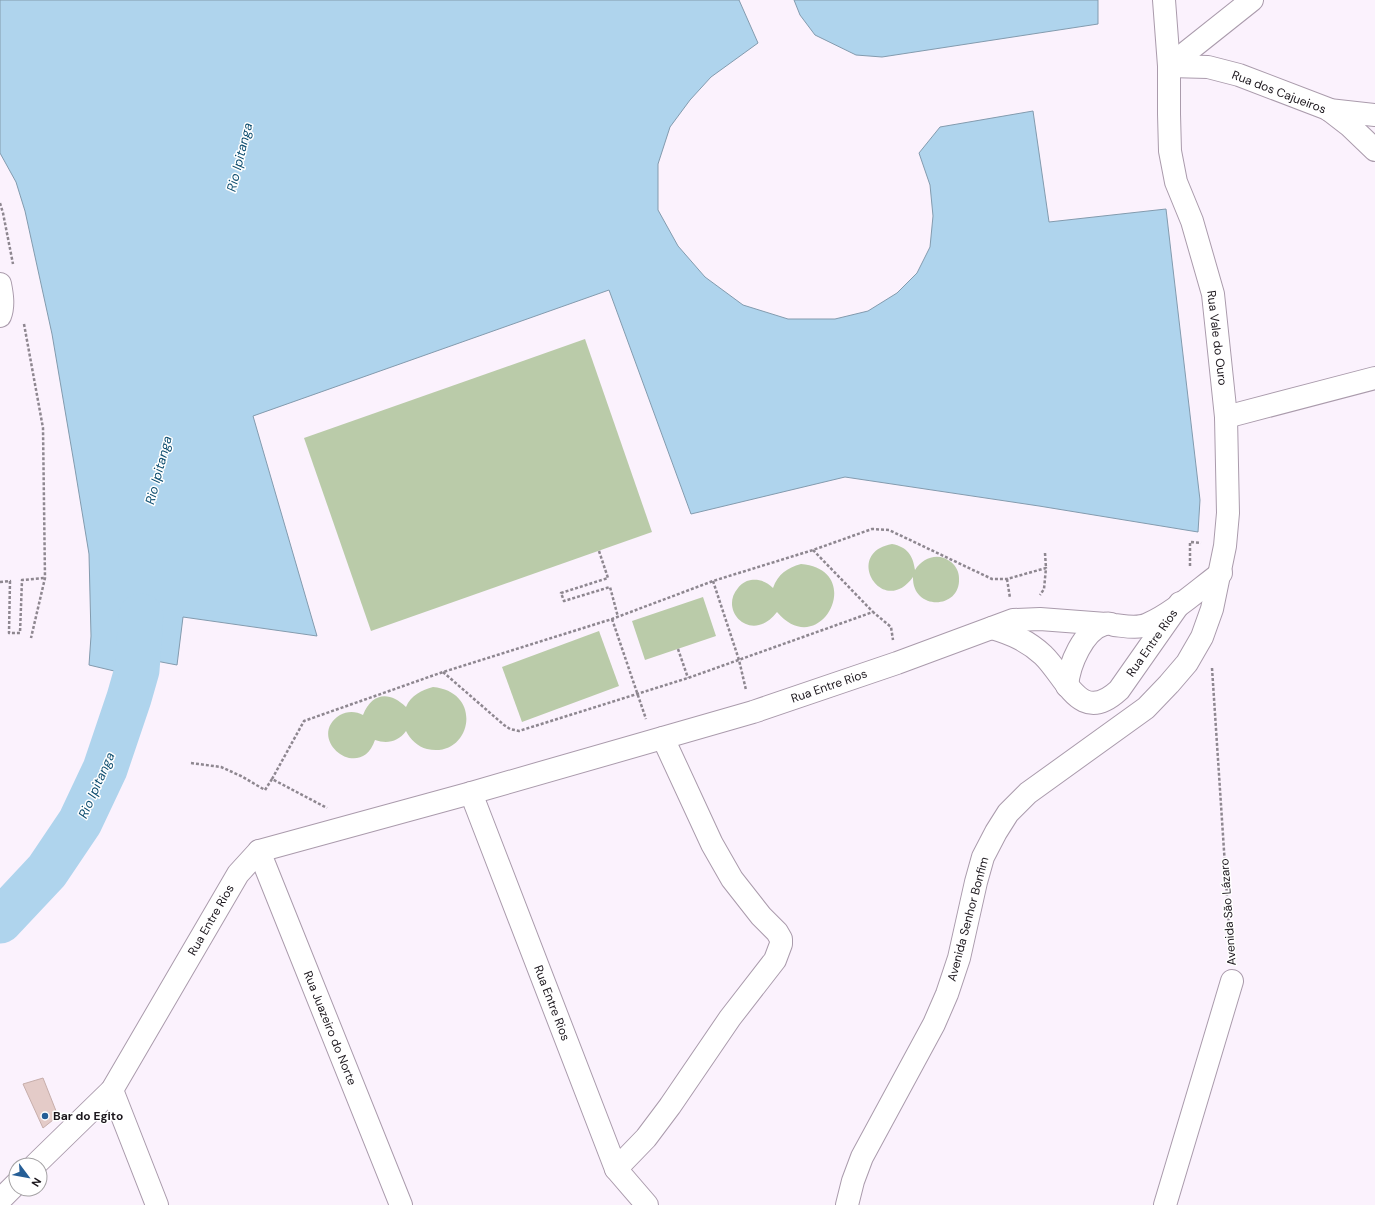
<svg xmlns="http://www.w3.org/2000/svg" width="1375" height="1205" font-family="'DM Sans',sans-serif">
<rect width="100%" height="100%" fill="#fbf2fd"/>
<g fill="#bacba9">
<polygon points="585,339 652,532 371,631 304,438"/>
<path d="M892,544C907,547 913,555 915,570C923,557 939,552 951,562C956,566 959,572 959,578C961,610 912,611 913,577C883,619 842,553 892,544Z"/>
<path d="M801,564C868,570 820,663 777,612C752,645 718,611 738,588C741,584 745,581 751,580C760,579 767,582 773,588C778,574 787,568 801,564Z"/>
<polygon points="703,597 716,636 645,660 632,621"/>
<polygon points="599,631 619,686 522,722 502,667"/>
<path d="M433,687C485,692 471,759 427,749C418,747 410,739 406,731C398,742 387,744 375,740C360,784 304,738 340,715C347,711 356,711 363,715C372,692 390,691 406,707C411,695 422,690 433,687Z"/>
</g>
<g fill="#afd4ed" stroke="#839bae">
<polygon points="0,0 739,0 758,43 711,77 690,100 670,127 658,164 658,210 678,246 705,277 743,305 788,319 835,319 868,311 897,293 917,273 930,247 933,216 930,185 919,153 940,127 1033,111 1049,222 1166,209 1200,500 1198,532 1039,506 845,477 691,514 609,290 253,416 317,636 183,617 177,665 156,661 152,680 89,665 91,636 89,554 75,469 52,334 25,211 16,182 0,153"/>
<polygon points="794,0 1098,0 1098,24 882,57 856,55 815,35 800,15"/>
</g>
<g fill="none" stroke-linecap="round" stroke-linejoin="round">
<polyline stroke="#afd4ed" stroke-width="45" points="0,921 47,871 80,822 105,769 129,698 137,670 141,616"/>
</g>
<polygon fill="#e4cbc8" stroke="#c7aeab" points="43,1078 58,1116 43,1128 23,1084"/>
<g fill="none" stroke-linecap="round" stroke-linejoin="round">
<g stroke="#aa9bac" stroke-width="24">
<g id="minor">
<polyline points="1169,66 1208,67 1239,75 1328,109 1350,126 1375,150"/>
<polyline points="1169,66 1252,0"/>
<polyline points="1329,110 1375,115"/>
<path d="M0,284C2,294 4,306 0,316"/>
<polyline points="1226,417 1375,378"/>
<path d="M992,628C1012,634 1028,641 1043,655C1067,678 1080,726 1119,690L1180,603"/>
<path d="M1067,686C1069,665 1083,630 1105,624C1108,623 1112,624 1114,625C1125,626 1138,629 1148,624C1173,613 1198,590 1221,573"/>
<polyline points="471,793 616,1169 647,1205"/>
<polyline points="259,851 401,1205"/>
<polyline points="112,1090 157,1205"/>
<polyline points="35,1165 112,1090 238,874 259,851 471,793 753,712 897,663 1013,620 1040,619 1106,624"/>
<polyline points="616,1169 646,1138 670,1106 730,1018 775,960 781,944 781,939 777,932 761,916 732,879 712,844 663,738"/>
<polyline points="0,1200 16,1184"/>
<polyline points="847,1205 853,1181 862,1157 934,1024 947,994 959,958 976,882 983,857 996,832 1008,813 1028,793 1146,708 1169,684 1187,663 1202,637 1212,609 1225,546 1228,513 1226,417 1213,294 1192,221 1176,182 1170,151 1169,114 1169,66 1164,0"/>
<polyline points="1165,1205 1232,981"/>
</g>
</g>
<g stroke="#8e8790" stroke-width="2.5" stroke-dasharray="3 2" stroke-linecap="butt">
<polyline points="0,203 3,213 13,264"/>
<polyline points="24,324 43,428 45,578 31,638"/>
<polyline points="813,550 873,612"/>
<polyline points="599,551 608,578 561,593 564,601 610,587 618,617"/>
<polyline points="1045,553 1046,568"/>
<polyline points="1190,566 1190,542 1201,543"/>
<polyline points="1007,579 1010,598"/>
<polyline points="713,581 739,660 746,690"/>
<polyline points="0,582 10,581 9,633 20,633 22,580 45,578"/>
<polyline points="612,619 646,719"/>
<polyline points="678,649 688,678"/>
<polyline points="1212,668 1231,957"/>
<polyline points="443,672 504,725 510,729 519,731 688,678 873,612 891,627 893,640"/>
<polyline points="191,763 221,767 241,776 265,790 272,779 327,808"/>
<polyline points="272,779 304,721 443,672 612,619 713,581 813,550 872,529 889,530 992,579 1007,579 1046,568 1044,589 1040,595"/>
</g>
<use href="#minor" stroke="#fff" stroke-width="22"/>
</g>
<circle fill="#255e96" stroke="#fff" stroke-width="1.5" cx="45" cy="1116" r="4"/>
<g text-anchor="middle" stroke-width="3" stroke-linejoin="round" paint-order="stroke">
<g font-size="12" fill="#1b161c" stroke="#fff">
<text transform="translate(1279 92) rotate(21)" y="4">Rua dos Cajueiros</text>
<text transform="translate(1217 338) rotate(83)" y="4">Rua Vale do Ouro</text>
<text transform="translate(1152 643) rotate(-55)" y="4">Rua Entre Rios</text>
<text transform="translate(829 686) rotate(-19)" y="4">Rua Entre Rios</text>
<text transform="translate(1228 912) rotate(-94)" y="4">Avenida São Lázaro</text>
<text transform="translate(968 919) rotate(-75)" y="4">Avenida Senhor Bonfim</text>
<text transform="translate(211 920) rotate(-60)" y="4">Rua Entre Rios</text>
<text transform="translate(552 1003) rotate(69)" y="4">Rua Entre Rios</text>
<text transform="translate(330 1028) rotate(68)" y="4">Rua Juazeiro do Norte</text>
</g>
<g font-size="12" font-weight="bold" fill="#1b161c" stroke="#fff" text-anchor="start">
<text x="53" y="1120">Bar do Egito</text>
</g>
<g font-size="13" font-style="italic" fill="#0d4d6f" stroke="#fff">
<text transform="translate(239 157) rotate(-76)" y="5">Rio Ipitanga</text>
<text transform="translate(158 470) rotate(-75)" y="5">Rio Ipitanga</text>
<text transform="translate(96 785) rotate(-66)" y="5">Rio Ipitanga</text>
</g>
</g>
<g transform="translate(28 1177) rotate(122)"><circle r="19" fill="#ffffff" stroke="#a4a2a4"/>
<path d="M0-3L7 15L0 10L-7 15Z" fill="#255e96"/>
<text y="-6" font-size="11" font-weight="bold" text-anchor="middle" fill="#1b161c">N</text>
</g>
</svg>
